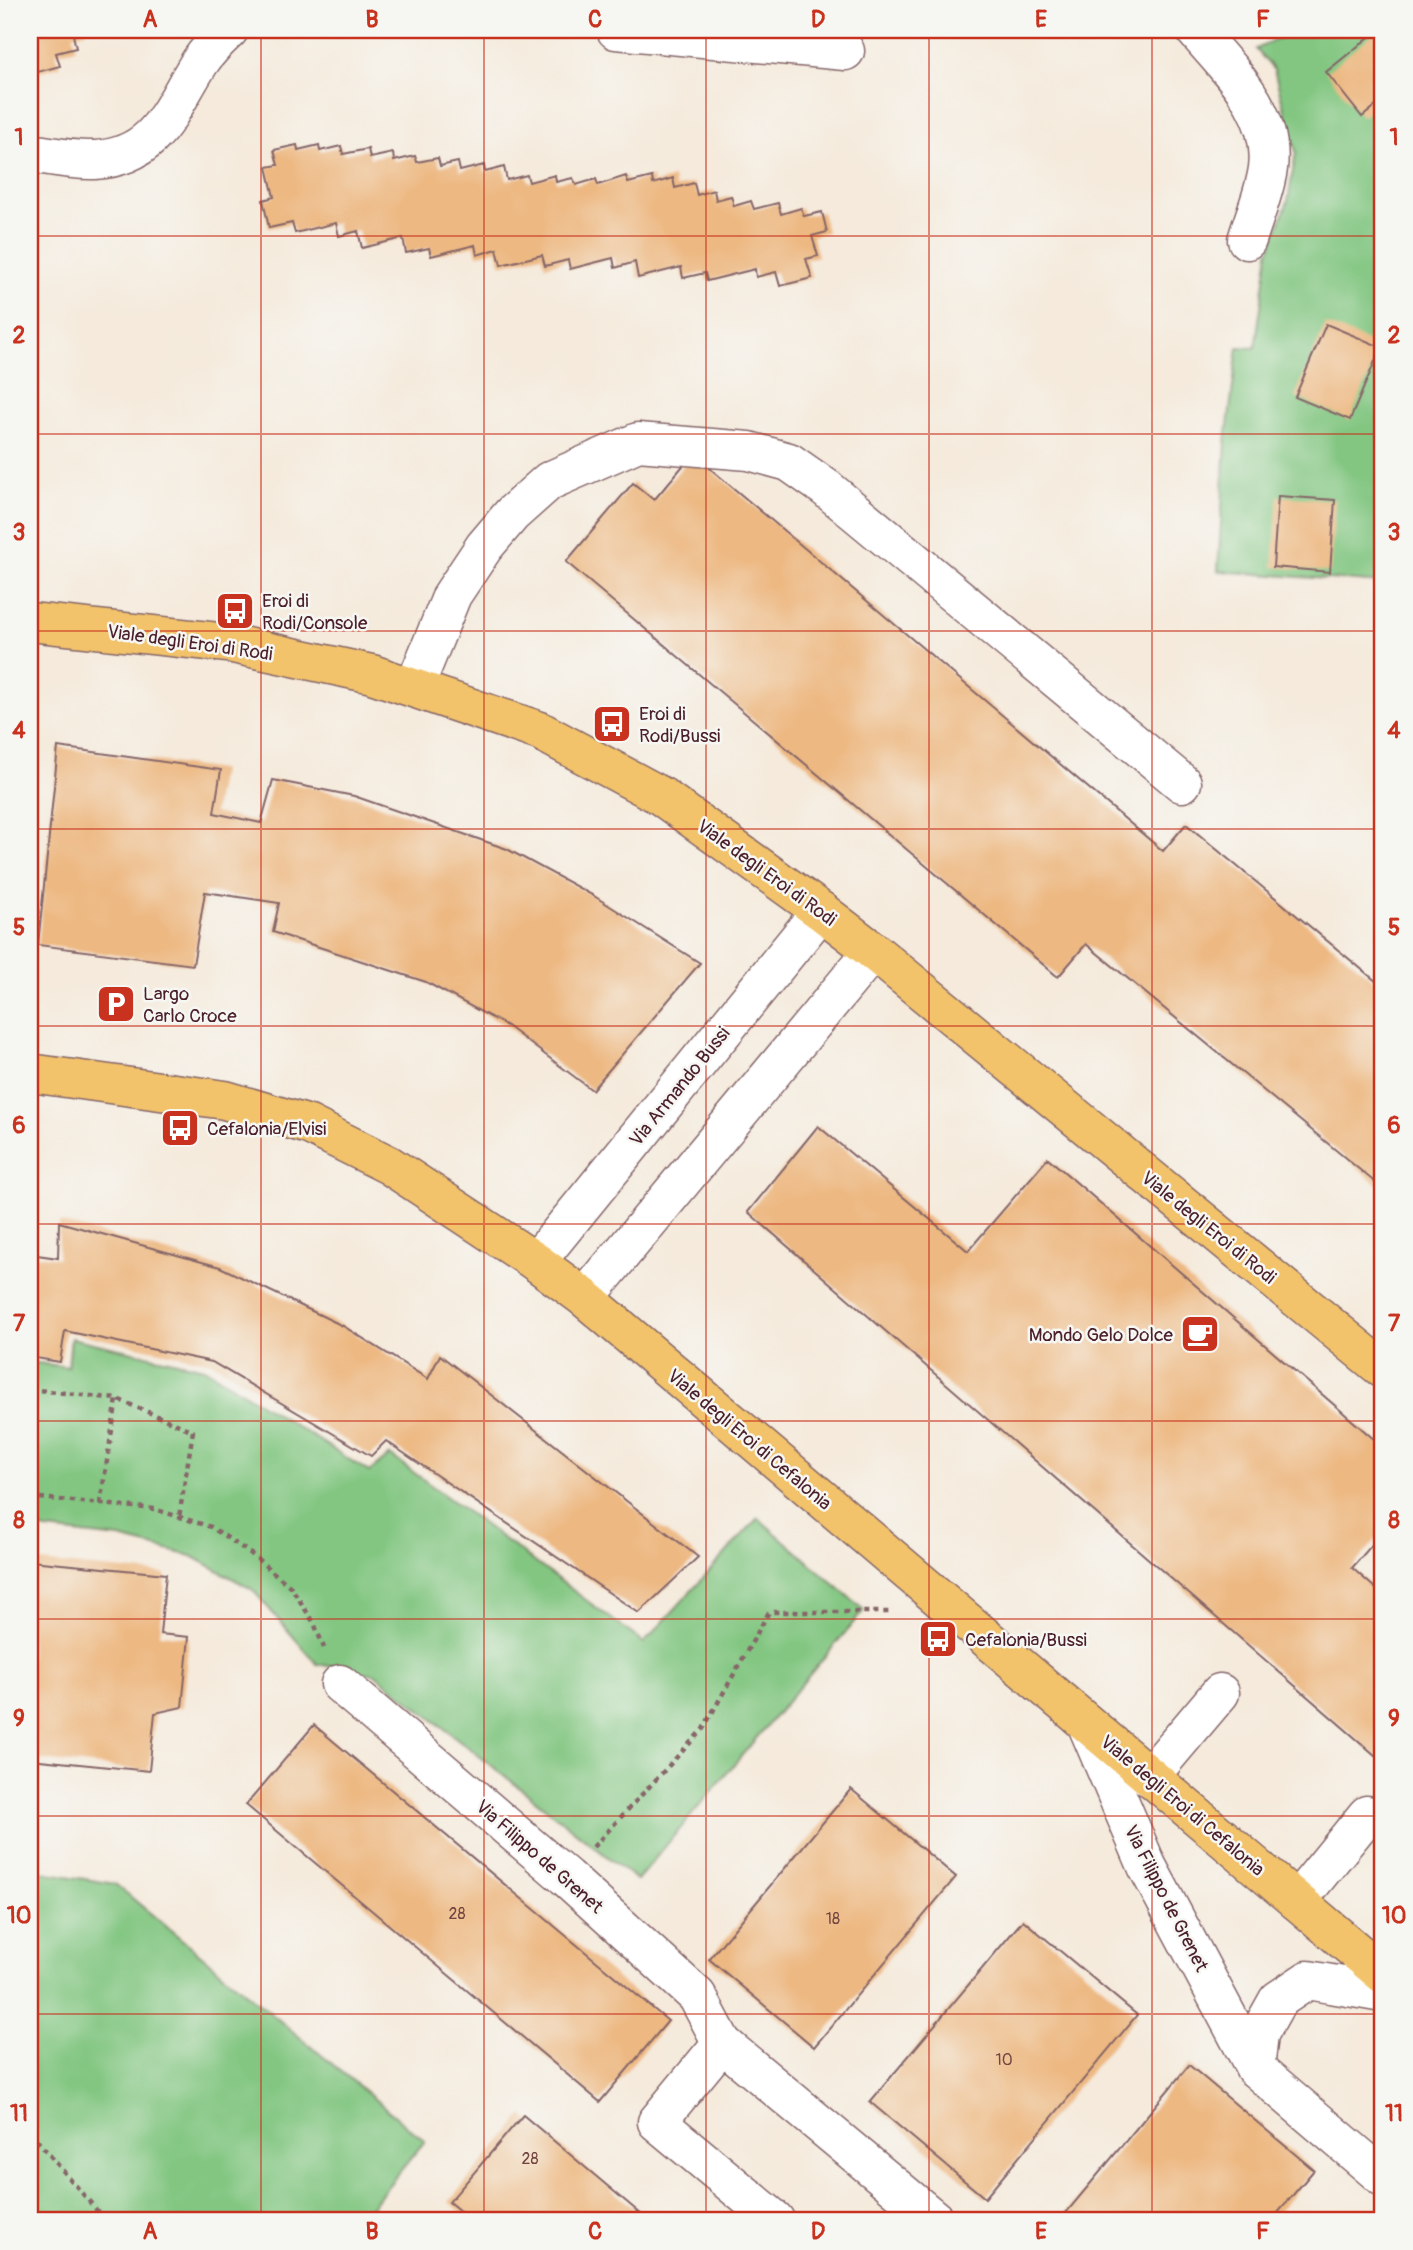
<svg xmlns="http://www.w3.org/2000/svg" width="1413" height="2250" font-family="Pangolin,sans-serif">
<rect width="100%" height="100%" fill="#f6f6f2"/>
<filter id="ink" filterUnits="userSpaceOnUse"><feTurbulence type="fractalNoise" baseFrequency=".0143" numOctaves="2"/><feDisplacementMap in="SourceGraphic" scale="14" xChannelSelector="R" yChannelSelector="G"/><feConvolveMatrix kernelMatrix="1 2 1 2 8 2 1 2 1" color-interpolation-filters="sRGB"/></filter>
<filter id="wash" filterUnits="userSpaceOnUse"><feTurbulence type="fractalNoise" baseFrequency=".00686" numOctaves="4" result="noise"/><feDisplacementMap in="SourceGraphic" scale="28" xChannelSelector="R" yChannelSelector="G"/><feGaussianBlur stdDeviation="1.57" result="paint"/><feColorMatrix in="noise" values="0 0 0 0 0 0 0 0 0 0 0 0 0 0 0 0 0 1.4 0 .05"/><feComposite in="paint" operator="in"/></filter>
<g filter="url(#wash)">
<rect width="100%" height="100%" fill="#f5eadb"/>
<g fill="#82c681" stroke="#667256" stroke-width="2">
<polygon points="1297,30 1383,30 1383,583 1218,571 1226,441 1238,347 1255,348 1269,252 1288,201 1296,152 1274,70 1256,49"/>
<polygon points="71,1338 204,1368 369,1472 390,1455 644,1643 758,1518 864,1610 637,1880 375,1674 317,1664 252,1589 192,1556 119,1538 30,1528 30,1362 68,1367"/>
<polygon points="30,1870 115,1884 425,2141 360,2220 30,2220"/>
</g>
<g id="blocks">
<g fill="#edb881">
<polygon points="30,30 86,30 86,32 73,35 76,48 56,53 60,66 30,74"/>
<polygon points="1378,30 1383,30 1383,100 1362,117 1326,72"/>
<polygon points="297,145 298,150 319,145 320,151 341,146 343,154 368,149 370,158 393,153 394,161 415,156 417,162 438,158 440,166 458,162 460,171 484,165 485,172 504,167 507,180 527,175 529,182 555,175 556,182 573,178 576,185 596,179 598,185 626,176 628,183 652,177 653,184 673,178 675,188 694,183 697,195 714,190 716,200 731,196 734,206 751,201 754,209 778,203 781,214 801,208 804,216 822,212 827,232 812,236 818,256 806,259 812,278 780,286 776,272 756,277 755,269 707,281 705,273 683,278 681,267 638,278 635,262 615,268 613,258 570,269 568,260 545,266 542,255 501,265 497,249 477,255 475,245 431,256 429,248 406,253 403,238 362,248 358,231 339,236 336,223 295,233 292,223 269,228 263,200 274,197 267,167 278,165 274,150"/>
<polygon points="1326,324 1381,347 1350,420 1295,397"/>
<polygon points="693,454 1163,851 1186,824 1383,987 1383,1189 1086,944 1058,977 566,562 633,483 654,500"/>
<polygon points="1278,496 1335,500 1330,572 1273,567"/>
<polygon points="58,747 221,770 214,813 261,823 273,780 354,796 507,849 594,896 700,963 592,1090 507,1026 426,982 273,932 279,903 205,892 193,965 38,945"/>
<polygon points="818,1126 968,1251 1048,1158 1383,1447 1383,1532 1352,1568 1383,1595 1383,1762 748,1212"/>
<polygon points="59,1222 220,1267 343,1326 428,1379 440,1355 698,1557 639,1613 386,1441 371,1456 212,1362 65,1331 60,1362 30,1357 30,1254 58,1258"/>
<polygon points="30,1561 166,1574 160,1634 189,1637 182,1707 155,1713 149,1771 30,1759"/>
<polygon points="314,1725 668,2021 600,2102 246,1805"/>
<polygon points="851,1789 956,1877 814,2047 709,1959"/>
<polygon points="1023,1920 1137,2015 985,2198 870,2102"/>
<polygon points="1189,2065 1314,2170 1272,2220 1060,2220"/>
<polygon points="523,2115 648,2220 471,2220 449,2202"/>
</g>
</g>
</g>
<g filter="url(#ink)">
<use href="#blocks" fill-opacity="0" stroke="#866669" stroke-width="2"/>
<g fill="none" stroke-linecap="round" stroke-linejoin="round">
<g stroke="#866669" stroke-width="41">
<g id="minor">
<polyline points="616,30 845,51"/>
<path d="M1195,30C1228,69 1275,111 1268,168C1265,192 1254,216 1247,240"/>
<path d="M30,153C51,156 73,161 95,160C159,156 170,108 200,62C208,50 218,40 229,30"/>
<polyline points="414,688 452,595 484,547 512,514 549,481 638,442 749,451 789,462 826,488 1182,783"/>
<polyline points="536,1262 821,911"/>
<polyline points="585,1298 873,951"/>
<polyline points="340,1684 566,1877 697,1996 722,2043"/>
<polyline points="1087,1725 1147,1866 1255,2068 1383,2177"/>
<polyline points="1149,1777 1220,1693"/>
<polyline points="1297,1901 1367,1815"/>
<polyline points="1255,2068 1259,2034 1278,2000 1308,1980 1383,1993"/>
<polyline points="775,2220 657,2122 722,2043 935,2220"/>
</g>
</g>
<g stroke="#866669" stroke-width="41">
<g id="major">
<polyline points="30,622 228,643 372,674 540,731 661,796 821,911 873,951 1383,1369"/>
<polyline points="30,1073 225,1100 309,1125 389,1165 536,1262 585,1298 1383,1974"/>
</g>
</g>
<g stroke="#866669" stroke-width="4.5" stroke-dasharray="5 5" stroke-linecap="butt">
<polyline points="30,1389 117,1399 193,1431 179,1517"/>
<polyline points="30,1497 154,1509 211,1527 250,1553 291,1587 314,1623 324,1648"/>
<polyline points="100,1504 117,1399"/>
<polyline points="593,1847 703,1729 769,1612 891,1612"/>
<polyline points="30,2132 105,2220"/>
</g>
<use href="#minor" stroke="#fff" stroke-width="38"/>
<use href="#major" stroke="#f2c36a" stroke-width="38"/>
</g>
</g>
<path fill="none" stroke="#c8321e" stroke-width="2" stroke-opacity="0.55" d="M261,30V2220M484,30V2220M706,30V2220M929,30V2220M1152,30V2220M30,236H1383M30,434H1383M30,631H1383M30,829H1383M30,1026H1383M30,1224H1383M30,1421H1383M30,1619H1383M30,1816H1383M30,2014H1383"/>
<defs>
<g id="bus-square" transform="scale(2.0125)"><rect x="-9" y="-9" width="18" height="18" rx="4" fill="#c8321e" stroke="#f6f6f2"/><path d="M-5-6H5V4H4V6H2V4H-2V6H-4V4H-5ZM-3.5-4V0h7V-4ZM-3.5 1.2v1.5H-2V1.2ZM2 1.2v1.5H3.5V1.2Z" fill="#fff"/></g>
<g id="parking-square" transform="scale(2.0125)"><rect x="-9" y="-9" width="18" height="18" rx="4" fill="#c8321e" stroke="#f6f6f2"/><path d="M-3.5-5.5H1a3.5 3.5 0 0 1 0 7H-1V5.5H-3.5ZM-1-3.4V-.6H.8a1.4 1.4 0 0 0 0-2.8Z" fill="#fff"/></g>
<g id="cafe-square" transform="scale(2.0125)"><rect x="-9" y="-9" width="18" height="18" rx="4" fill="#c8321e" stroke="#f6f6f2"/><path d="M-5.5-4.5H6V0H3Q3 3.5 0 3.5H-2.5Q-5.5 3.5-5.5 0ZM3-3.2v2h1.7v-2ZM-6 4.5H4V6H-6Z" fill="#fff"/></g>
</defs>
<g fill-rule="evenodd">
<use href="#bus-square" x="235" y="611"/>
<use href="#bus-square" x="612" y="724"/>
<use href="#parking-square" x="116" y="1004"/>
<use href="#bus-square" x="180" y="1128"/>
<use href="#cafe-square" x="1200" y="1334"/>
<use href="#bus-square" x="938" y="1639"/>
</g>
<g text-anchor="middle" stroke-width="5" stroke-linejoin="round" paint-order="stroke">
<g font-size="16" fill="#734540">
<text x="457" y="1919">28</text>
<text x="833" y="1924">18</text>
<text x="1004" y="2065">10</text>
<text x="530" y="2164">28</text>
</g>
<g font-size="19" fill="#4a1f2b" stroke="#f6f6f2" text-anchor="start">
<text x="262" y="607">Eroi di<tspan x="262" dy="22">Rodi/Console</tspan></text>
<text x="639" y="720">Eroi di<tspan x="639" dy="22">Rodi/Bussi</tspan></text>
<text x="143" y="1000">Largo<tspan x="143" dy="22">Carlo Croce</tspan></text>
<text x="207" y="1135">Cefalonia/Elvisi</text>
<text x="1173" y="1341" text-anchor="end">Mondo Gelo Dolce</text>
<text x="965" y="1646">Cefalonia/Bussi</text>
</g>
<g font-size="19" fill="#4a1f2b" stroke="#f6f6f2">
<text transform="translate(190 642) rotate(8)" y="7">Viale degli Eroi di Rodi</text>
<text transform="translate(767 872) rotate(36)" y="7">Viale degli Eroi di Rodi</text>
<text transform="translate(679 1086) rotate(-51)" y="7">Via Armando Bussi</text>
<text transform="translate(1209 1227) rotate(39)" y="7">Viale degli Eroi di Rodi</text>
<text transform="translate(750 1439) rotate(40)" y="7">Viale degli Eroi di Cefalonia</text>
<text transform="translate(1183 1805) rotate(40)" y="7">Viale degli Eroi di Cefalonia</text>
<text transform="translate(540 1856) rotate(41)" y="7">Via Filippo de Grenet</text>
<text transform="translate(1167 1898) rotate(63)" y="7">Via Filippo de Grenet</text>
</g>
</g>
<rect width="1413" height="2250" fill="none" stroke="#f6f6f2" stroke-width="77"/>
<rect x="38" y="38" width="1336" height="2174" fill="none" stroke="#c8321e" stroke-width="2.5"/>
<g font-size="23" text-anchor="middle" font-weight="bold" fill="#c8321e">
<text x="150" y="27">A</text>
<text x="372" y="27">B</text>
<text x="595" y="27">C</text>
<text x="818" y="27">D</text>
<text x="1041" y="27">E</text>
<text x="1263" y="27">F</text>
<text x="19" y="145">1</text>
<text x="1394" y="145">1</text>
<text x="19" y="343">2</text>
<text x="1394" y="343">2</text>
<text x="19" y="540">3</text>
<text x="1394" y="540">3</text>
<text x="19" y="738">4</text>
<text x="1394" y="738">4</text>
<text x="19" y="935">5</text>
<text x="1394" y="935">5</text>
<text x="19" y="1133">6</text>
<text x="1394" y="1133">6</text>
<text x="19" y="1331">7</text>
<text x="1394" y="1331">7</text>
<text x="19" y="1528">8</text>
<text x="1394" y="1528">8</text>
<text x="19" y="1726">9</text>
<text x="1394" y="1726">9</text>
<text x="19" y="1923">10</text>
<text x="1394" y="1923">10</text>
<text x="19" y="2121">11</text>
<text x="1394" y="2121">11</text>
<text x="150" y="2239">A</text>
<text x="372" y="2239">B</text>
<text x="595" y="2239">C</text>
<text x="818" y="2239">D</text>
<text x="1041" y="2239">E</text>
<text x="1263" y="2239">F</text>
</g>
</svg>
